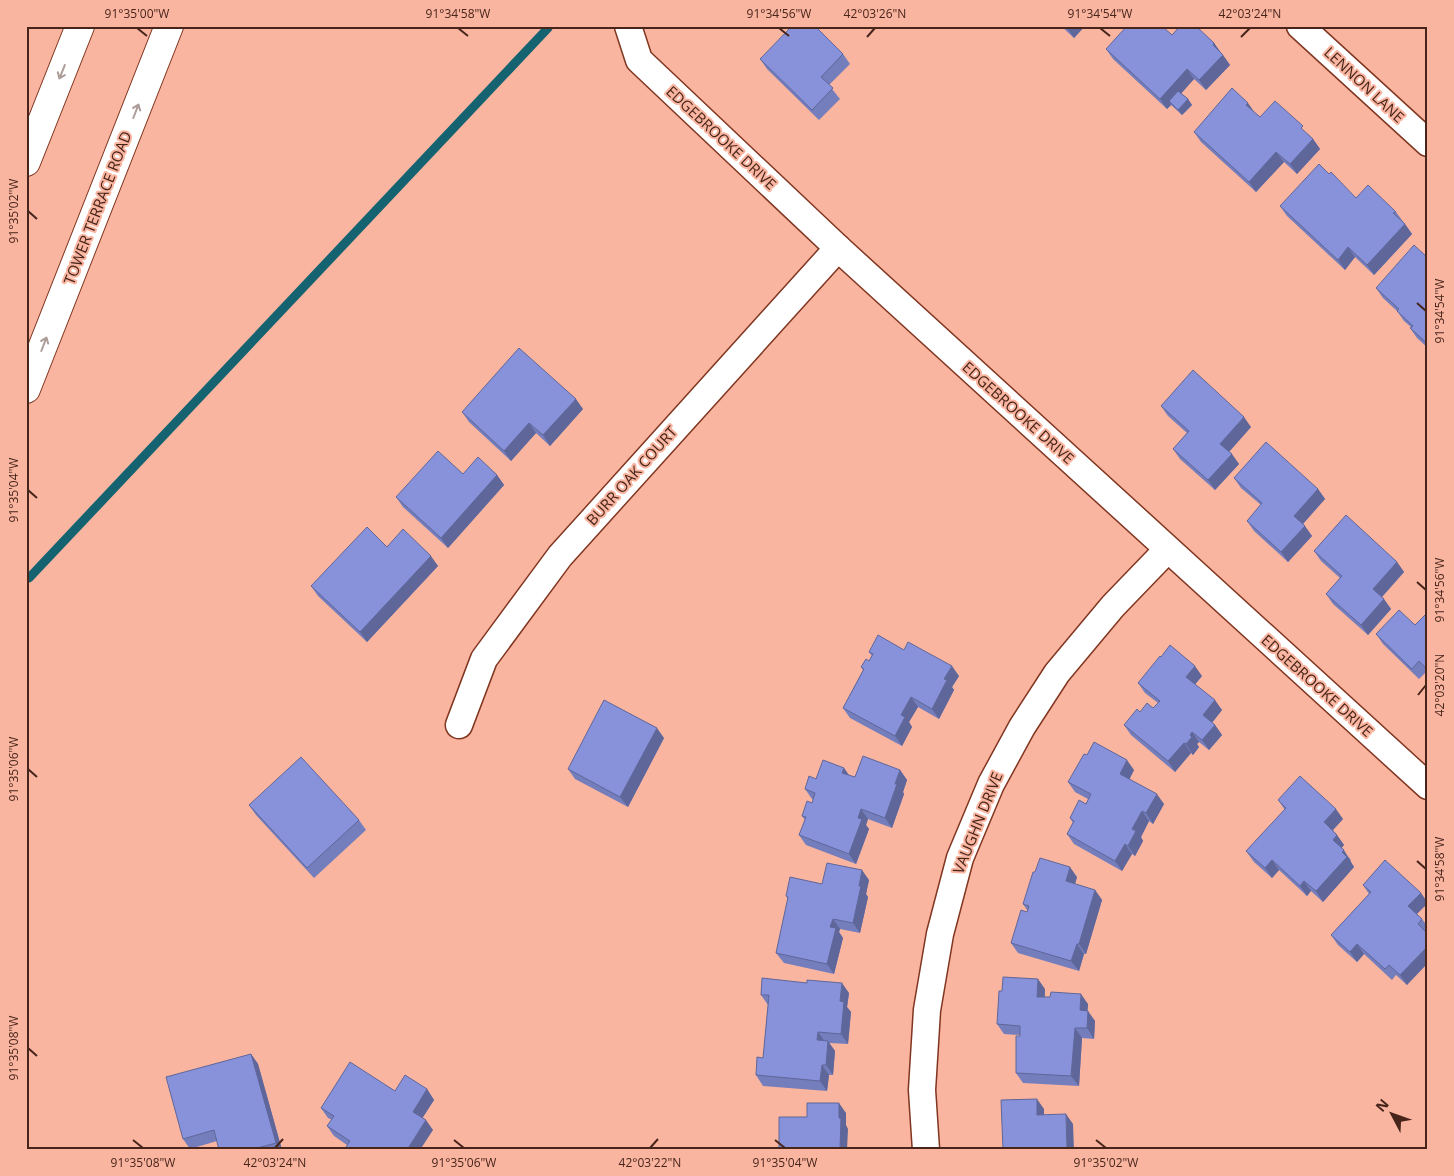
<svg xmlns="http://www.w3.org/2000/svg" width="1454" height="1176" font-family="'Open Sans',sans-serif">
<rect width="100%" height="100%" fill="#fab5a0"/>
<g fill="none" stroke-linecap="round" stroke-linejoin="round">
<polyline stroke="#156371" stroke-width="9" points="29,578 548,28"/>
<g stroke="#803620" stroke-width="29">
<g id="street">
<polyline points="628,26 639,60 838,248 1428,786"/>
<polyline points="1300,26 1428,143"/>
<polyline points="459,725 484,659 560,556 838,248"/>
<polyline points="926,1150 922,1090 927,1010 940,934 960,858 991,784 1022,727 1057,673 1113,606 1167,550"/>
</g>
</g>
<g stroke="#803620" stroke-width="30">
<g id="secondary">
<polyline points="26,162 80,26"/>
<polyline points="26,389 169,26"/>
</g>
</g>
<use href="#street" stroke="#fff" stroke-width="26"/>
<use href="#secondary" stroke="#fff" stroke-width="28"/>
</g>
<g fill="#757ebc">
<polygon points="1061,26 1085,26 1074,38"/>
<polygon points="1172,35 1214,43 1230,65 1206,90 1194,79 1181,93 1188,99 1192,105 1182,115 1171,105 1167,109 1113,59 1106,49"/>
<polygon points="843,54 850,64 829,85 840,99 819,120 767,69 760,59"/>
<polygon points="1255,113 1260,117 1309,135 1313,139 1320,149 1297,174 1284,162 1256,192 1201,142 1194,132"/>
<polygon points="1356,198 1396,212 1412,234 1374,275 1355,257 1345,270 1287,216 1280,206"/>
<polygon points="1428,258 1428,348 1417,338 1410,328 1411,327 1404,321 1397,311 1383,298 1376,288"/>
<polygon points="1161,406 1251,427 1229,452 1239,464 1215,490 1180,459 1173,449 1187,433 1168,416"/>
<polygon points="583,409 550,446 536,433 511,461 469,422 462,412"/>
<polygon points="463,474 497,475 504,485 448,548 403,507 396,497"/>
<polygon points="1234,478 1318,489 1325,499 1303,524 1312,536 1288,562 1254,531 1247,521 1261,505 1241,488"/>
<polygon points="387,547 438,566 367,642 318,596 311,586"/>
<polygon points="1314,551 1397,562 1404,572 1382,597 1391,609 1368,635 1333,604 1326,594 1340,578 1321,561"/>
<polygon points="1428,612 1428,673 1426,672 1419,679 1383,644 1376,634 1415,625"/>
<polygon points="904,650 959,676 952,687 954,690 939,719 918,707 909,722 912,727 902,746 850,718 843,708 863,670 861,667 869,661 872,656 869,652"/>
<polygon points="1202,676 1195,684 1222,710 1212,723 1215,725 1222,735 1209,750 1199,742 1197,744 1199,747 1193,755 1191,753 1175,772 1131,735 1124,725 1140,712 1153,708 1158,703 1145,693 1138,683"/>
<polygon points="664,738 628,807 575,779 568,769"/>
<polygon points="1087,755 1134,770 1129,780 1164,804 1153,824 1149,821 1141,837 1143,841 1135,856 1132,854 1122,871 1074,844 1067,834 1073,823 1070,818 1086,804 1088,799 1075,792 1068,782"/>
<polygon points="844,768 849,776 855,777 900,770 907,780 903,792 904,794 892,828 868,819 866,825 869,829 856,864 806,845 799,835 805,820 802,816 812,803 813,800 812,799 805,789 816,779"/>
<polygon points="1278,800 1343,819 1333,830 1344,845 1341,848 1351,860 1350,861 1354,867 1323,902 1311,891 1307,896 1279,870 1272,878 1254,862 1246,851 1285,810"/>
<polygon points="249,805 359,820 366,830 314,878 256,815"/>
<polygon points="1035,872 1077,877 1075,884 1095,890 1102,900 1086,954 1084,954 1079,971 1018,953 1011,943 1027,912 1027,910 1023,904"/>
<polygon points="869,880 866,894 868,897 860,933 840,929 839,932 843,938 834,974 784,963 776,953 788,899 786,896 822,884"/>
<polygon points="1363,885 1417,914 1422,919 1428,927 1428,931 1426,932 1407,985 1396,975 1392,980 1364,954 1357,962 1338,945 1331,935 1369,894"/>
<polygon points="1045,989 1045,997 1088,1004 1087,1011 1095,1021 1094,1039 1082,1038 1079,1086 1023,1083 1016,1073 1020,1035 1004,1034 997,1024"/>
<polygon points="849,993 847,1007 851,1012 848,1044 829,1043 835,1051 833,1075 829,1075 827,1091 763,1086 756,1075 763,1058 768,1005 761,995"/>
<polygon points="251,1054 258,1064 282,1150 219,1150 217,1141 190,1149 183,1139"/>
<polygon points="427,1089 434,1100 422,1118 433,1130 347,1145 334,1136 327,1126 332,1120 328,1118 321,1108 395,1091"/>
</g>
<g fill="#5f6699">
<polygon points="1069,26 1085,26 1074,38 1067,28"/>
<polygon points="1214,43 1221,53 1213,45"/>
<polygon points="1223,55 1230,65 1206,90 1199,80"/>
<polygon points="1187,69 1194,79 1172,104 1169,101 1171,105 1167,109 1160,99"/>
<polygon points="1188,99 1192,105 1182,115 1178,110"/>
<polygon points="1248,103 1255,113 1246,105"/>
<polygon points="1313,139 1320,149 1297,174 1290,164"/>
<polygon points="1276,152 1284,162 1256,192 1249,182"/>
<polygon points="1405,224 1412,234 1374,275 1367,265"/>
<polygon points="1348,247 1355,257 1345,270 1338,260"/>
<polygon points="576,399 583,409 550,446 543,435"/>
<polygon points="1244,417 1251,427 1227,454 1220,444"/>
<polygon points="529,423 536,433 511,461 504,451"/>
<polygon points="1232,454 1239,464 1215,490 1208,480"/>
<polygon points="497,475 504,485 448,548 441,538"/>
<polygon points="1318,489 1325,499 1301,526 1294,516"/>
<polygon points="1305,526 1312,536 1288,562 1281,552"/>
<polygon points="431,556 438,566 367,642 360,632"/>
<polygon points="1397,562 1404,572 1380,599 1373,589"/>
<polygon points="1384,599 1391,609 1368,635 1361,625"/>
<polygon points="952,666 959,676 952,687 954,690 939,719 932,709 944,679"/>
<polygon points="1195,666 1202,676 1193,687 1186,677"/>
<polygon points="911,697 918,707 909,722 912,727 902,746 895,736 901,715"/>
<polygon points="1215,700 1222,710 1210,725 1203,715"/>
<polygon points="1215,725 1222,735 1209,750 1202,740"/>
<polygon points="657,728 664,738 628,807 620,797"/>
<polygon points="1192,732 1199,742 1197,744 1199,747 1193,755 1186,744"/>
<polygon points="1184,743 1191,753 1175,772 1168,761"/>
<polygon points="1127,760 1134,770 1127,784 1120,774"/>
<polygon points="844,768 851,778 842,773"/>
<polygon points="900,770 907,780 903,792 904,794 892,828 885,818 895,784"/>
<polygon points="1157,794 1164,804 1153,824 1146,813"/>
<polygon points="861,809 868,819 866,825 869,829 856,864 849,854 858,818"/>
<polygon points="1336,809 1343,819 1331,832 1324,822"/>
<polygon points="1142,811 1149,821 1141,837 1143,841 1135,856 1128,846 1132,829"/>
<polygon points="1337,835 1344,845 1340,850 1333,840"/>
<polygon points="1125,844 1132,854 1122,871 1115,861"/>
<polygon points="1344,850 1354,867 1323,902 1316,891"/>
<polygon points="1272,860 1279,870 1272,878 1265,868"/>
<polygon points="1070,867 1077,877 1073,891 1066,881"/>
<polygon points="862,870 869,880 866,894 868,897 860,933 853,923"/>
<polygon points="1304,881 1311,891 1307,896 1300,886"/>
<polygon points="1095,890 1102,900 1086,954 1079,944"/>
<polygon points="1421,893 1428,903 1415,916 1408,906"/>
<polygon points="833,919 840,929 839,932 843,938 834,974 827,964 830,927"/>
<polygon points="1077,944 1084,954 1079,971 1071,961"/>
<polygon points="1357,944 1364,954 1357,962 1350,952"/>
<polygon points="1428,946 1428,963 1407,985 1400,975"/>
<polygon points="1038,979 1045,989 1044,1007 1037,997"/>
<polygon points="842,983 849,993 847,1007 851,1012 848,1044 841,1034 840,1001"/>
<polygon points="1081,994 1088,1004 1087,1020 1080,1010"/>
<polygon points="1088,1011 1095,1021 1094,1039 1087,1028"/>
<polygon points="1075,1028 1082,1038 1079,1086 1071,1076"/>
<polygon points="818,1032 825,1042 817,1040"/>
<polygon points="828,1041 835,1051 833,1075 826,1065"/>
<polygon points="251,1054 258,1064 282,1150 281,1150 276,1143"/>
<polygon points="822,1065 829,1075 827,1091 820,1081"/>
<polygon points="427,1089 434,1100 420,1122 413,1112"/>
<polygon points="1037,1099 1044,1109 1044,1125 1037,1115"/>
<polygon points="839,1103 846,1113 846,1125 848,1129 847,1150 840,1149 839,1118"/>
<polygon points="1066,1114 1073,1124 1074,1150 1067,1150"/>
<polygon points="426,1120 433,1130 420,1150 407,1150"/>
</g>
<g fill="#8892db" stroke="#5f6699">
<polygon points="792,26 815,26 843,54 821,77 833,88 812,110 760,59"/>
<polygon points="1127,26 1162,26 1172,35 1180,26 1196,26 1214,43 1213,45 1223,55 1199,80 1187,69 1160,99 1106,49"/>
<polygon points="1232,88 1248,103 1246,105 1260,117 1275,101 1303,126 1301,128 1313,139 1290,164 1276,152 1249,182 1194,132"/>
<polygon points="1178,91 1188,99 1178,110 1169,101"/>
<polygon points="1319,164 1329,174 1331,172 1356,198 1368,185 1396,212 1393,213 1405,224 1367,265 1348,247 1338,260 1280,206"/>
<polygon points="1414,245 1428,258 1428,344 1410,328 1413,326 1397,311 1399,309 1376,288"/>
<polygon points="519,348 576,399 543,435 529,423 504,451 462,412"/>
<polygon points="1193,370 1244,417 1220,444 1232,454 1208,480 1173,449 1189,431 1161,406"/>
<polygon points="1266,442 1318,489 1294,516 1305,526 1281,552 1247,521 1262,503 1234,478"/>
<polygon points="438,451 463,474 478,457 497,475 441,538 396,497"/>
<polygon points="1346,515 1397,562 1373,589 1384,599 1361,625 1326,594 1342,576 1314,551"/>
<polygon points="367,527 387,547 403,529 431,556 360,632 311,586"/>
<polygon points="1399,610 1415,625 1428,612 1428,670 1419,661 1412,669 1376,634"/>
<polygon points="878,635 904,650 908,642 952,666 944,679 947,680 932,709 911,697 901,715 905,717 895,736 843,708 864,669 861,667 866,659 869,661 873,654 869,652"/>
<polygon points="1170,645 1195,666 1186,677 1215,700 1203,715 1215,725 1202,740 1192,732 1190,735 1192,737 1186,744 1184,743 1168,761 1124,725 1137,709 1140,712 1147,703 1153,708 1160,701 1138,683 1160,656 1161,657"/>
<polygon points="604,700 657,728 620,797 568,769"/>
<polygon points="1094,742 1127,760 1120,774 1157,794 1146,813 1142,811 1132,829 1136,831 1128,846 1125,844 1115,861 1067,834 1074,821 1070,818 1079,800 1086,804 1091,794 1068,782 1084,754 1087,755"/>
<polygon points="863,756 900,770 895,784 897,784 885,818 861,809 858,818 862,819 849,854 799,835 806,817 802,816 807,801 812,803 815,793 805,789 809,776 816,779 823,760 844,768 842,773 855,777"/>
<polygon points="301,757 359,820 307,868 249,805"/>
<polygon points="1300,776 1336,809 1324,822 1337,835 1333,840 1344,850 1342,852 1347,857 1316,891 1304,881 1300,886 1272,860 1265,868 1246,851 1286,808 1278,800"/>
<polygon points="1040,858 1070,867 1066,881 1095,890 1079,944 1077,944 1071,961 1011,943 1021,910 1027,912 1029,906 1023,904 1033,872 1035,872"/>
<polygon points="1385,860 1421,893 1408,906 1422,919 1418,924 1428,934 1427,936 1428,937 1428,946 1400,975 1389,965 1385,969 1357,944 1350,952 1331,935 1371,892 1363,885"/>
<polygon points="827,863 862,870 859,886 861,886 853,923 833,919 830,927 836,928 827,964 776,953 788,897 786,896 790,877 822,884"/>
<polygon points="1003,977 1038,979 1037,997 1050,997 1051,992 1081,994 1080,1010 1088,1011 1087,1028 1075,1028 1071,1076 1016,1073 1016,1036 1020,1036 1020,1026 997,1024 999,991 1002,991"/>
<polygon points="762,978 807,983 807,980 842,983 840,1001 844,1002 841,1034 818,1032 817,1040 828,1041 826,1065 822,1065 820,1081 756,1075 757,1057 763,1058 769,995 761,995"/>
<polygon points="251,1054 276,1143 250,1150 219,1150 214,1130 183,1139 166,1077"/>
<polygon points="350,1062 395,1091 405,1075 427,1089 413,1112 426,1120 407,1150 344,1150 350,1141 327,1126 334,1116 321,1108"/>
<polygon points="1037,1099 1037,1115 1066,1114 1067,1150 1003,1150 1001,1100"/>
<polygon points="807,1103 839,1103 839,1118 841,1118 840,1149 779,1150 779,1117 807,1117"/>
</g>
<defs><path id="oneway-shaft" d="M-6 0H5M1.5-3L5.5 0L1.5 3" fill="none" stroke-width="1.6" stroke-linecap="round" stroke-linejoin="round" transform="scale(1.25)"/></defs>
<g stroke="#ac9d98">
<use href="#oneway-shaft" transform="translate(62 72) rotate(112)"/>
<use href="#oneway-shaft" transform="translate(136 111) rotate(-69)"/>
<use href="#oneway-shaft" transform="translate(44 344) rotate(-69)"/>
</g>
<path fill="none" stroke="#47251b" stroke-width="2" d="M137,28L147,36M458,28L468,36M779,28L789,36M1100,28L1110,36M867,37L875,28M1241,37L1250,28M28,211L37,219M1417,303L1426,311M28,490L37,498M1417,582L1426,590M1418,695L1426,685M28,769L37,777M1417,861L1426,869M28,1048L37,1056M133,1140L143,1148M454,1140L464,1148M775,1140L785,1148M1096,1140L1106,1148M275,1148L283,1139M650,1148L658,1139"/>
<g text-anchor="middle" stroke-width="4" stroke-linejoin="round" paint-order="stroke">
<g font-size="15" fill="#47251b" stroke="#fab5a0">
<text transform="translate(1364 85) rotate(43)" y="5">LENNON LANE</text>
<text transform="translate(721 138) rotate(43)" y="5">EDGEBROOKE DRIVE</text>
<text transform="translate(98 208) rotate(-69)" y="5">TOWER TERRACE ROAD</text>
<text transform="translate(1018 413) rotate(42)" y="5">EDGEBROOKE DRIVE</text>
<text transform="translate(632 476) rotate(-48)" y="5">BURR OAK COURT</text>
<text transform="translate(1317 686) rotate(42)" y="5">EDGEBROOKE DRIVE</text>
<text transform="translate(978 823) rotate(-68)" y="5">VAUGHN DRIVE</text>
</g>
</g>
<rect width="1454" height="1176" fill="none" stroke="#fab5a0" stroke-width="55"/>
<g transform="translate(1392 1114) rotate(311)" stroke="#fab5a0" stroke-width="4" paint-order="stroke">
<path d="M0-4L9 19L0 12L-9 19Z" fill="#47251b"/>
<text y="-8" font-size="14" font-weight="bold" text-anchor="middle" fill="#47251b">N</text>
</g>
<rect x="28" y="28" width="1398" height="1120" fill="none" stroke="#47251b" stroke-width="2"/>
<g font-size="12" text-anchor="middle" fill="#47251b">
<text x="137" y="18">91°35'00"W</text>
<text x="458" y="18">91°34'58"W</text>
<text x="779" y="18">91°34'56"W</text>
<text x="875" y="18">42°03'26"N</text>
<text x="1100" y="18">91°34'54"W</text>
<text x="1250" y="18">42°03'24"N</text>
<text transform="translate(14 211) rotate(-90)" y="4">91°35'02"W</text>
<text transform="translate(1440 311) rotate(-90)" y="4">91°34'54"W</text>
<text transform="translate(14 490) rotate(-90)" y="4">91°35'04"W</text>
<text transform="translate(1440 590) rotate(-90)" y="4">91°34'56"W</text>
<text transform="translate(1440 685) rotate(-90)" y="4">42°03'20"N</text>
<text transform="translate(14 769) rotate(-90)" y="4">91°35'06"W</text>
<text transform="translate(1440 869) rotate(-90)" y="4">91°34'58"W</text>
<text transform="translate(14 1048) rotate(-90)" y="4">91°35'08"W</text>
<text x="143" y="1167">91°35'08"W</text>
<text x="275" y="1167">42°03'24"N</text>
<text x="464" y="1167">91°35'06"W</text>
<text x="650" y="1167">42°03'22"N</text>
<text x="785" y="1167">91°35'04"W</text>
<text x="1106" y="1167">91°35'02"W</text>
</g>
</svg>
